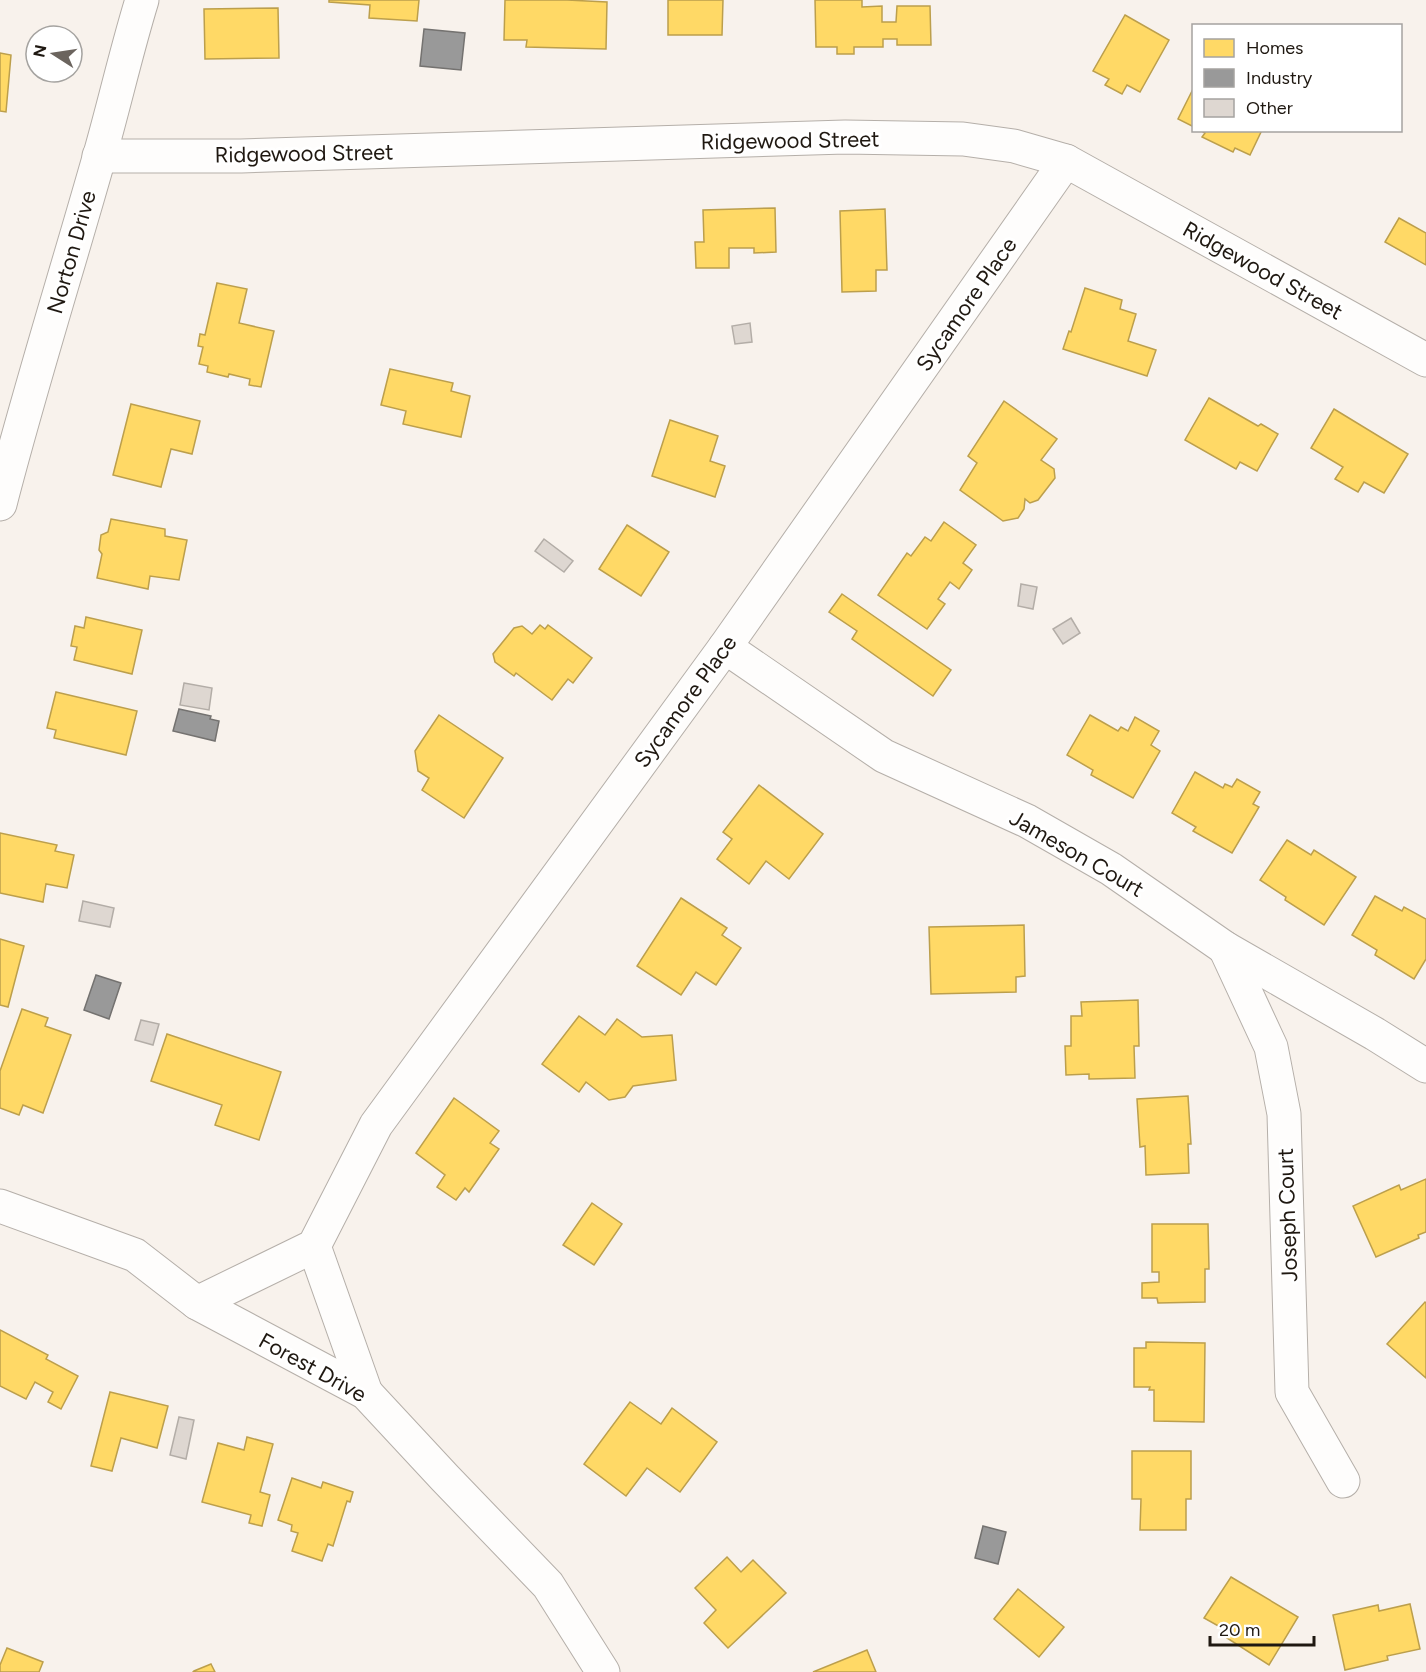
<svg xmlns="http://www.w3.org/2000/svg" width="1426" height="1672" font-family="Figtree,sans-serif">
<rect width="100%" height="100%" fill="#f8f2ec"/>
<g fill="#ffd966" stroke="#bc9f4c" stroke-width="1.5">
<polygon points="329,0 419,0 417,21 369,18 370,5 329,2"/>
<polygon points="505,0 567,0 607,2 606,49 526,47 527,40 504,40"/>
<polygon points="668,0 723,0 722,35 668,35"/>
<polygon points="815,0 862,0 862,7 882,6 882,22 896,22 897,6 930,6 931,45 897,45 897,39 883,39 883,47 854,47 854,54 837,54 837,47 816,47"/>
<polygon points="278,8 279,58 205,59 204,9"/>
<polygon points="1125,15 1169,40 1140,92 1127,85 1122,94 1105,85 1109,79 1093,71"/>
<polygon points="0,53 11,55 6,112 0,111"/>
<polygon points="1194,87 1194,127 1178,119"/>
<polygon points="1200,130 1262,130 1250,155 1235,148 1233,152 1202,137 1205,133"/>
<polygon points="775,208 776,252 754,253 754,248 729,248 729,268 696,268 695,242 704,242 703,210"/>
<polygon points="885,209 887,270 876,270 876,291 842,292 840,211"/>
<polygon points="1399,218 1426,233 1426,265 1385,242"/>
<polygon points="217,283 247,289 239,323 274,331 261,387 249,385 250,379 229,374 228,377 207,372 208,366 199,364 203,347 198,346 200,334 205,335"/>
<polygon points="1085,288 1122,300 1120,309 1136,314 1128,341 1156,350 1147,376 1063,349 1069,331 1071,332"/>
<polygon points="390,369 453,383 451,391 470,396 461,437 403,424 406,411 381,405"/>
<polygon points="1209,398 1258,426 1261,424 1278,434 1257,471 1240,462 1236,469 1185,440"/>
<polygon points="1004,401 1057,439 1041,460 1054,469 1055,478 1038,500 1030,503 1025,499 1024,509 1018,518 1003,521 960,490 977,463 968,456"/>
<polygon points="131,404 200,421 192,454 171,449 161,487 113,475"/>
<polygon points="1334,409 1408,454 1384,493 1364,482 1358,492 1335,479 1343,467 1311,448"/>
<polygon points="670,420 718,436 710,461 725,466 715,497 652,476"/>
<polygon points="111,519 165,529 165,536 187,540 179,580 150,576 148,589 97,578 102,554 99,550 101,535 108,532"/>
<polygon points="944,522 976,545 963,563 972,570 959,589 950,582 938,599 945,604 927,629 878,595 907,553 911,556 925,537 931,541"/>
<polygon points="627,525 669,552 641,596 599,569"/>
<polygon points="842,594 951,670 933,696 852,639 857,631 829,612"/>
<polygon points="86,617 142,630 132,674 74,660 77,647 71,646 75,626 84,628"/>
<polygon points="540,625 545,629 548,625 592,658 573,683 568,679 552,700 516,673 514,676 495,662 493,654 514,628 522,626 532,634"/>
<polygon points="56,692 137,711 126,755 54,738 56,730 47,728"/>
<polygon points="439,715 503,758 464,818 422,790 429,778 418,771 415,751"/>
<polygon points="1090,715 1118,731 1121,727 1128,731 1135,717 1159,731 1151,745 1160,751 1133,798 1091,775 1093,770 1067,755"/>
<polygon points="1195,772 1223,788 1225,784 1232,787 1237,779 1260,792 1253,804 1259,807 1232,853 1193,831 1196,827 1172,813"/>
<polygon points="759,785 823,834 789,879 766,861 749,884 717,859 732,839 723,832"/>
<polygon points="0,833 57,845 55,851 74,855 67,888 46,884 43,902 0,893"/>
<polygon points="1287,840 1311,855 1314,850 1356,877 1324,925 1285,900 1286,897 1260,880"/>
<polygon points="1375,896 1402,911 1404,907 1426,919 1426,959 1414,979 1375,955 1377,950 1352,935"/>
<polygon points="681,898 727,928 722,935 741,948 716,985 696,972 681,995 637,966"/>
<polygon points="1024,925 1025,976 1016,977 1016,992 931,994 929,927"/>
<polygon points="0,939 24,946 8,1007 0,1005"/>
<polygon points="1138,1000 1139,1046 1134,1046 1135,1078 1089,1079 1089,1074 1066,1075 1065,1046 1071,1046 1071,1016 1082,1016 1081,1002"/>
<polygon points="22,1009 48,1018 45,1026 71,1035 43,1113 23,1105 19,1115 0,1108 0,1071"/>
<polygon points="579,1016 605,1035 617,1019 642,1037 672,1035 676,1080 633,1086 625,1097 609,1100 586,1082 579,1092 542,1064"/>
<polygon points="167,1034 281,1072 259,1140 215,1125 222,1105 151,1081"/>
<polygon points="1188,1096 1191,1144 1188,1144 1189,1173 1146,1175 1145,1146 1140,1147 1137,1099"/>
<polygon points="454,1098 499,1131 490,1143 499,1149 469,1192 465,1188 456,1200 437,1187 445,1175 416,1153"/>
<polygon points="1426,1179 1426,1232 1418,1235 1419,1238 1376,1257 1353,1206 1399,1185 1401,1190"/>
<polygon points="592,1203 622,1224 594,1265 563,1245"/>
<polygon points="1152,1224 1208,1224 1209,1269 1205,1269 1205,1302 1158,1303 1157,1298 1142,1298 1142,1283 1159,1282 1159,1272 1152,1272"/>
<polygon points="1425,1302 1426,1303 1426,1378 1387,1344"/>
<polygon points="0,1330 48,1355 46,1359 78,1376 61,1409 48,1402 53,1392 35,1382 26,1399 0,1386"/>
<polygon points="1146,1342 1205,1343 1204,1422 1154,1421 1154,1390 1149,1390 1150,1387 1134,1387 1134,1348 1146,1348"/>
<polygon points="110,1392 168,1406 157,1448 121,1438 112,1471 91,1466"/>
<polygon points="630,1402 661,1424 672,1408 717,1442 680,1492 647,1468 626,1496 584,1464"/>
<polygon points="247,1437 273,1444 260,1492 270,1495 262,1526 249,1523 251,1515 202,1502 218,1443 244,1450"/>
<polygon points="1132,1451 1191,1451 1191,1499 1186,1499 1186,1530 1140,1530 1141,1499 1132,1499"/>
<polygon points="292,1478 321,1488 323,1482 353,1492 350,1502 347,1501 333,1546 328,1544 322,1561 292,1551 298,1533 291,1531 292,1525 278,1520"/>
<polygon points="727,1557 741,1572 753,1560 786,1593 728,1648 704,1623 716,1610 695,1588"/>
<polygon points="1231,1577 1298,1617 1269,1665 1227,1638 1231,1633 1204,1618"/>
<polygon points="1018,1589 1064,1627 1039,1657 994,1619"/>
<polygon points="1410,1604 1420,1649 1387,1656 1388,1660 1345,1670 1333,1615 1378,1605 1379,1611"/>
<polygon points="7,1648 43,1662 39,1672 0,1672 0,1665"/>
<polygon points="867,1650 876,1672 813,1672"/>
<polygon points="211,1664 215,1672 193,1672 194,1671"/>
</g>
<g fill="#999" stroke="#747270" stroke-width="1.5">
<polygon points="424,29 465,33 461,70 420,66"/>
<polygon points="179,709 211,716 210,719 219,721 215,741 173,731"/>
<polygon points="96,975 121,983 109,1019 84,1010"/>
<polygon points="983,1526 1006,1532 998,1564 975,1558"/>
</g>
<g fill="#ded7d1" stroke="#b3ada7" stroke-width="1.5">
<polygon points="750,323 752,342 735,344 732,326"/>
<polygon points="544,539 573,561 564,572 535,551"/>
<polygon points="1021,584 1037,587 1033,609 1018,606"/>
<polygon points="1071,618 1080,633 1063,644 1053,629"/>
<polygon points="184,683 212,688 209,710 180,705"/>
<polygon points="83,901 114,908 110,927 79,921"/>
<polygon points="141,1020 159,1024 153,1045 135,1040"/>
<polygon points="179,1417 194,1420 186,1459 170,1455"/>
</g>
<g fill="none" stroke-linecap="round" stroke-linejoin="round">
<g stroke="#b5afa9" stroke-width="35">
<g id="minor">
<polyline points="99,156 241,156 845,137 963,139 1014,146 1066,161 1426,360"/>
<path d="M0,504C30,388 66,274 99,158C114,106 126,52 142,0"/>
<polyline points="725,647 884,756 1027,821 1111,869 1225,948 1375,1034 1426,1066"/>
<polyline points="1225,948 1271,1047 1284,1114 1292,1392 1343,1481"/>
<polyline points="0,1206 135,1255 197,1303 366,1393 445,1478 548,1585 603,1672"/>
<polyline points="314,1246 366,1393"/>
<polyline points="197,1303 314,1246 376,1125 725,647 1066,161"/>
</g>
</g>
<use href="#minor" stroke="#fefdfc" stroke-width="33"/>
</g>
<g text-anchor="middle" stroke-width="6" stroke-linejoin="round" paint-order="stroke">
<g font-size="22" fill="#1f1811" stroke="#fff">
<text transform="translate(790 140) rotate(-1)" y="8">Ridgewood Street</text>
<text transform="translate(304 153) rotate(-1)" y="8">Ridgewood Street</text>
<text transform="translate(71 252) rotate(-74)" y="8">Norton Drive</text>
<text transform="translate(1263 270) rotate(29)" y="8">Ridgewood Street</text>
<text transform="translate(966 304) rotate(-55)" y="8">Sycamore Place</text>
<text transform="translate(685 701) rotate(-54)" y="8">Sycamore Place</text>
<text transform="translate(1077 853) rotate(30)" y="8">Jameson Court</text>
<text transform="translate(1287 1215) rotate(-92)" y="8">Joseph Court</text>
<text transform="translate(313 1367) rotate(29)" y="8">Forest Drive</text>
</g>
</g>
<rect x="1192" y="24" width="210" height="108" fill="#ffffff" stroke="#a5a3a0" stroke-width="1.5"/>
<rect x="1204" y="39" width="30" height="18" fill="#ffd966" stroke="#a5a3a0" stroke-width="1.5"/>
<text x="1246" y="54" font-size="18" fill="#1f1811">Homes</text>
<rect x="1204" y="69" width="30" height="18" fill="#999999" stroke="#a5a3a0" stroke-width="1.5"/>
<text x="1246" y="84" font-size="18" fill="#1f1811">Industry</text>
<rect x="1204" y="99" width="30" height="18" fill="#ded7d1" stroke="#a5a3a0" stroke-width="1.5"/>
<text x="1246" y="114" font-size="18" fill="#1f1811">Other</text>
<g transform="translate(54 54) rotate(282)"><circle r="28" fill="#ffffff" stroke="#a5a3a0" stroke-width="1.5"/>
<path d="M0-4.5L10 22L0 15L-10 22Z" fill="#6b645e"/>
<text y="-9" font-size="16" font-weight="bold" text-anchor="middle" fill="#1f1811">N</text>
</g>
<path d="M1210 1636v9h104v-9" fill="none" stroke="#1f1811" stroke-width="3"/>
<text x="1219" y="1636" font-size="18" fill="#1f1811" stroke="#ffffff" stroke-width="4.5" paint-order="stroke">20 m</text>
</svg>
